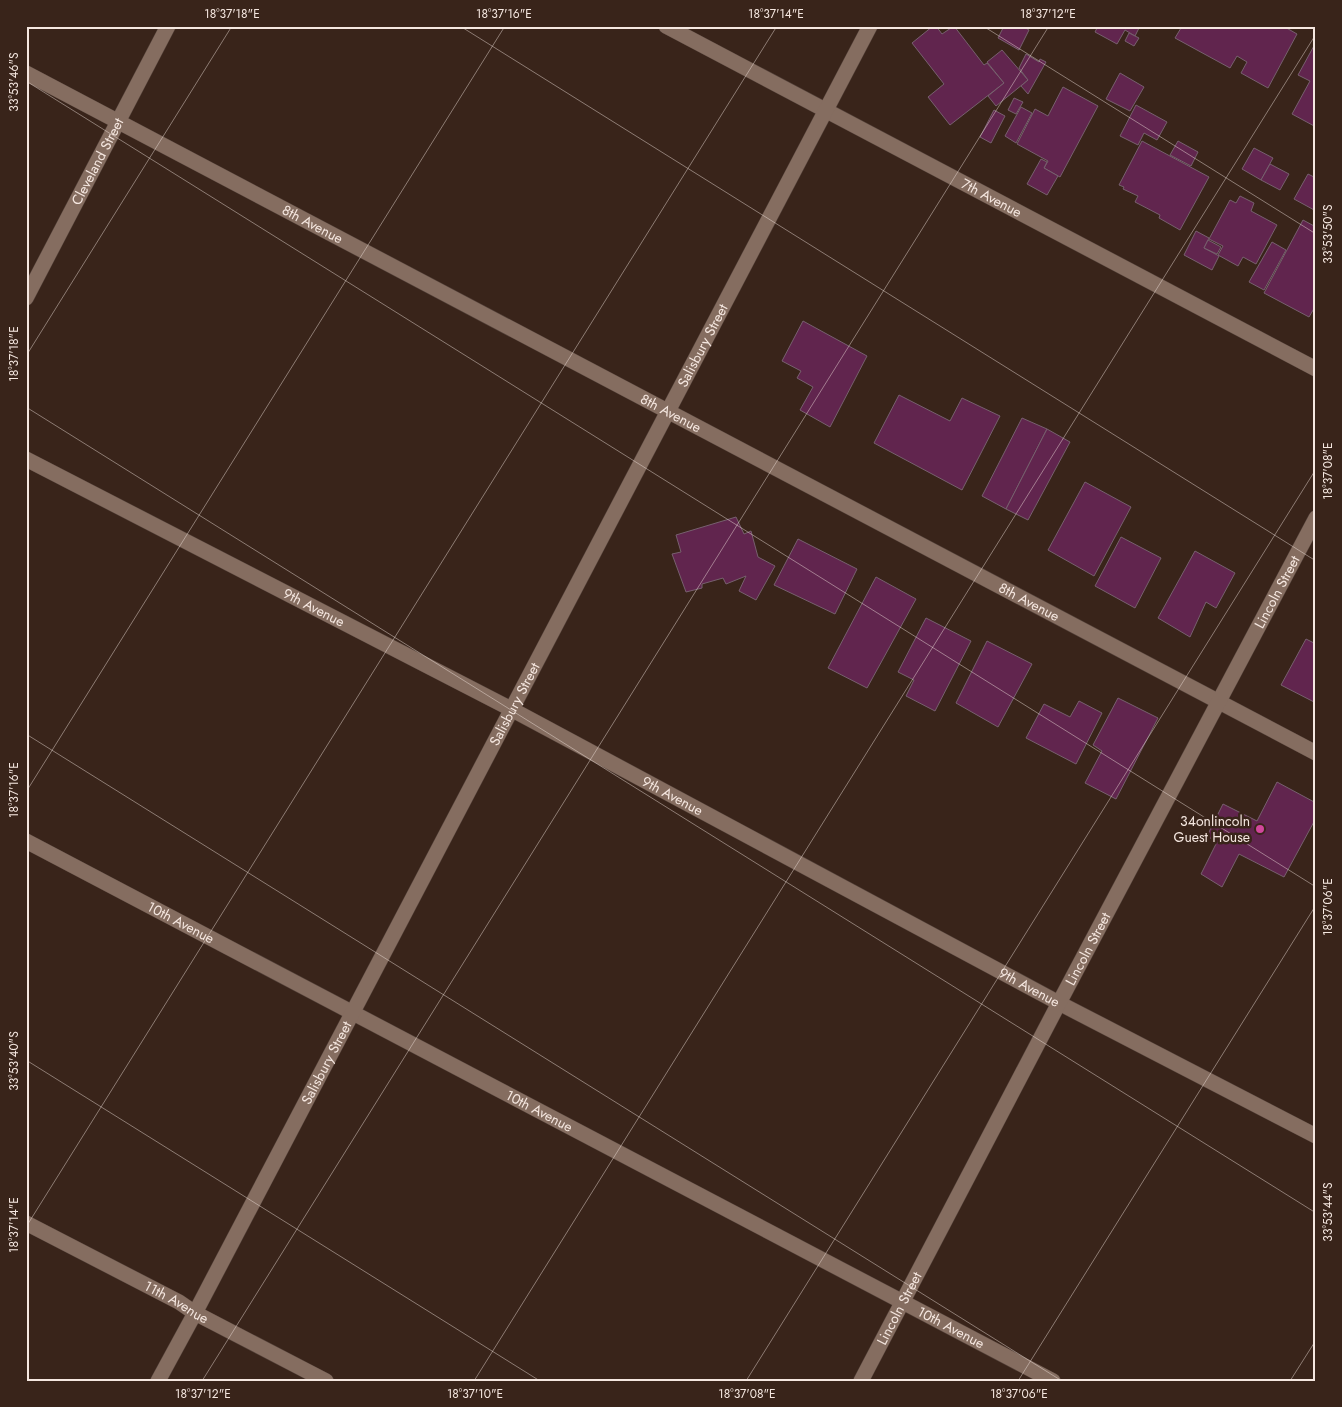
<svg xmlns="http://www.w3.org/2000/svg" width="1342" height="1407" font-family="Jost,sans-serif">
<rect width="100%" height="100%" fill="#39241a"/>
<g fill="#61254e" stroke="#77606e">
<polygon points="933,26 936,26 942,34 954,26 984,65 987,63 1004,83 950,125 928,97 944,84 912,43"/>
<polygon points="1004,26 1022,26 1029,30 1019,50 998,38"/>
<polygon points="1098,26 1140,26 1135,36 1125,30 1117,44 1095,32"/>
<polygon points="1177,26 1283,26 1297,34 1268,88 1241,73 1247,62 1237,56 1230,68 1175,38 1181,28"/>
<polygon points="1129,33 1139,38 1134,46 1125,41"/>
<polygon points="1315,44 1316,44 1316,127 1292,114 1310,81 1298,75"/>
<polygon points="1002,50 1028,80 996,106 988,96 1004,83 987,62"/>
<polygon points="1026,54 1039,62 1040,59 1046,62 1028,94 1021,86 1028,80 1019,68"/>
<polygon points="1120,73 1144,87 1130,111 1106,99"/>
<polygon points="1063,87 1098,106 1060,177 1044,168 1048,161 1017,144 1035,109 1048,116"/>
<polygon points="1014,98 1023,102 1016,114 1008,110"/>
<polygon points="1136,105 1167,122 1157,140 1144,133 1138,145 1120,136"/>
<polygon points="1021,107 1032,113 1016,143 1005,136"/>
<polygon points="994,110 1005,116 991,143 980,137"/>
<polygon points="1142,141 1209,177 1180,230 1159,218 1160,215 1135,202 1138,196 1123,189 1124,187 1119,185"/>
<polygon points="1178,141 1198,152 1191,166 1170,155"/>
<polygon points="1254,148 1273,158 1261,180 1242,169"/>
<polygon points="1041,159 1047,162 1044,168 1058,176 1047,195 1027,184"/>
<polygon points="1270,164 1289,174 1280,190 1261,180"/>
<polygon points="1308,174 1316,178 1316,211 1294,199"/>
<polygon points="1240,196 1254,203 1251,211 1277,225 1256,264 1243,257 1238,266 1218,255 1223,246 1209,239 1230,200 1236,203"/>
<polygon points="1303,220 1316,227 1316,305 1309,317 1264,293"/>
<polygon points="1196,231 1209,238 1204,248 1219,256 1212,270 1184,255"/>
<polygon points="1208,240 1221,247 1217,254 1204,248"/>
<polygon points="1272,242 1286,250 1264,290 1249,282"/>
<polygon points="803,321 867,356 830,427 800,410 813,387 797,378 801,371 782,361"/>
<polygon points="899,395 950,421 962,398 1000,416 962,490 874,443"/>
<polygon points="1022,418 1047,429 1006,509 982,496"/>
<polygon points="1047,429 1070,442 1028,520 1006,509"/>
<polygon points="1085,482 1131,507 1094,576 1048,550"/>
<polygon points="736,517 744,534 751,531 758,557 775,566 756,600 739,591 746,576 726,584 723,578 702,584 702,588 686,592 672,554 681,552 676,535"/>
<polygon points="1121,537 1161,558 1135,608 1095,586"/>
<polygon points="798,539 857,569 835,614 774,585"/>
<polygon points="1195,551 1235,573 1216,608 1206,602 1190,637 1158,618"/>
<polygon points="876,577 916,599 867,688 828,668"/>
<polygon points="926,618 971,641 935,711 906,696 914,680 898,672"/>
<polygon points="1306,639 1316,644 1316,703 1281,685"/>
<polygon points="987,641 1032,664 998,727 956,703"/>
<polygon points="1118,698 1158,718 1116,799 1085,783 1102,751 1093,745"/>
<polygon points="1079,701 1102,713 1076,764 1026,738 1044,704 1070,717"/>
<polygon points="1277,782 1316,803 1316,818 1284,877 1239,854 1222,887 1201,874 1217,842 1207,836 1223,804 1257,821"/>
</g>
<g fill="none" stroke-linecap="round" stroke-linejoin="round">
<g stroke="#534139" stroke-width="16">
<g id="minor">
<path id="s1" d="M666,26L1316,369"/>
<path id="s2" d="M26,73L1316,753"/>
<path id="s3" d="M26,298L168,26"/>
<path id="s4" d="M26,459L511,709L1059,1003L1316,1136"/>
<path id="s5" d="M26,841L1053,1381"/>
<path id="s6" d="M26,1223L179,1302L195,1313L326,1381"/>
<path id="s7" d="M158,1381L195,1313L870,26"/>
</g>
</g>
<g stroke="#534139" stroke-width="16">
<g id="tertiary">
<path id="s8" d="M861,1381L1059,1003L1316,518"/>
</g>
</g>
<use href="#minor" stroke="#856d60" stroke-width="15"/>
<use href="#tertiary" stroke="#856d60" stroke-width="15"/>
</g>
<path fill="none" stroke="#f5e7e0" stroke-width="1" stroke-opacity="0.45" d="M460,26L1316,561M983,26L1316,234M26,81L1316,887M26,356L232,26M26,407L1316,1213M26,734L1062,1381M26,792L505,26M26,1060L540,1381M26,1227L777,26M202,1381L1049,26M474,1381L1316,34M746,1381L1316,469M1018,1381L1316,905M1290,1381L1316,1340"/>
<circle fill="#d1479c" stroke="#39241a" stroke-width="2" cx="1260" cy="829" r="5"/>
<g text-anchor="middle" stroke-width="5" stroke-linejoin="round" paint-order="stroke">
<g font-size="14" fill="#f5e7e0" stroke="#39241a">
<text dy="5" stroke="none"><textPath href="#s3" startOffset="154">Cleveland Street</textPath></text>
<text dy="5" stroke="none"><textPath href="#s1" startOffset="368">7th Avenue</textPath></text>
<text dy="5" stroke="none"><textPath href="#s2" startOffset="324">8th Avenue</textPath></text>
<text dy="5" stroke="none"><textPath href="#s7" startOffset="1170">Salisbury Street</textPath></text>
<text dy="5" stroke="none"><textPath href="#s2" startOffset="729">8th Avenue</textPath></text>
<text dy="5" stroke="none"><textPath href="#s8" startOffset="892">Lincoln Street</textPath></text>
<text dy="5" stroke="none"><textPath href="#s2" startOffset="1134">8th Avenue</textPath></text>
<text dy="5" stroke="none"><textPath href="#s4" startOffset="324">9th Avenue</textPath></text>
<text dy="5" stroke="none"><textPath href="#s7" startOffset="765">Salisbury Street</textPath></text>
<text dy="5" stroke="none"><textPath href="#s4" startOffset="729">9th Avenue</textPath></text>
<text dy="5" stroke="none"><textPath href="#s5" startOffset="175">10th Avenue</textPath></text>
<text dy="5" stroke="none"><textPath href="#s8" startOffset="488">Lincoln Street</textPath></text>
<text dy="5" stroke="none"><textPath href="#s4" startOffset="1134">9th Avenue</textPath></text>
<text dy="5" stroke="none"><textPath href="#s7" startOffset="360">Salisbury Street</textPath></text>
<text dy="5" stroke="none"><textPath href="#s5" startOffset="580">10th Avenue</textPath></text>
<text dy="5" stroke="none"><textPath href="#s6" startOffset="170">11th Avenue</textPath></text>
<text dy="5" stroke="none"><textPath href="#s8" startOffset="82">Lincoln Street</textPath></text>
<text dy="5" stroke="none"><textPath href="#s5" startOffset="1045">10th Avenue</textPath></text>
</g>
<g font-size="14" fill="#f5e7e0" stroke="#39241a" text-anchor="end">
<text x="1250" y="826">34onlincoln<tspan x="1250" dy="16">Guest House</tspan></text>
</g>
</g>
<rect width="1342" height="1407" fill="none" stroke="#39241a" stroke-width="55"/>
<rect x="28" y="28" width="1286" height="1352" fill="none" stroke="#f5e7e0" stroke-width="2"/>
<g font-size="12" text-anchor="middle" fill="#f5e7e0">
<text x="232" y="18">18°37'18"E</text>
<text x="504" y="18">18°37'16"E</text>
<text x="776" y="18">18°37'14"E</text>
<text x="1048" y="18">18°37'12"E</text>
<text transform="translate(14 82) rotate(-90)" y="4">33°53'46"S</text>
<text transform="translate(1328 234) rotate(-90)" y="4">33°53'50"S</text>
<text transform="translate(14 354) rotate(-90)" y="4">18°37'18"E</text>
<text transform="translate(1328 471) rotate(-90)" y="4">18°37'08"E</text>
<text transform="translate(14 790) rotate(-90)" y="4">18°37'16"E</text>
<text transform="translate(1328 907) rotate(-90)" y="4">18°37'06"E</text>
<text transform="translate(14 1061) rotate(-90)" y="4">33°53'40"S</text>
<text transform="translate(1328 1212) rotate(-90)" y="4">33°53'44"S</text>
<text transform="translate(14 1225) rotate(-90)" y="4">18°37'14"E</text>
<text x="203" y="1398">18°37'12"E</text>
<text x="475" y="1398">18°37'10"E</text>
<text x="747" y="1398">18°37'08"E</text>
<text x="1019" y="1398">18°37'06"E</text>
</g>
</svg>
